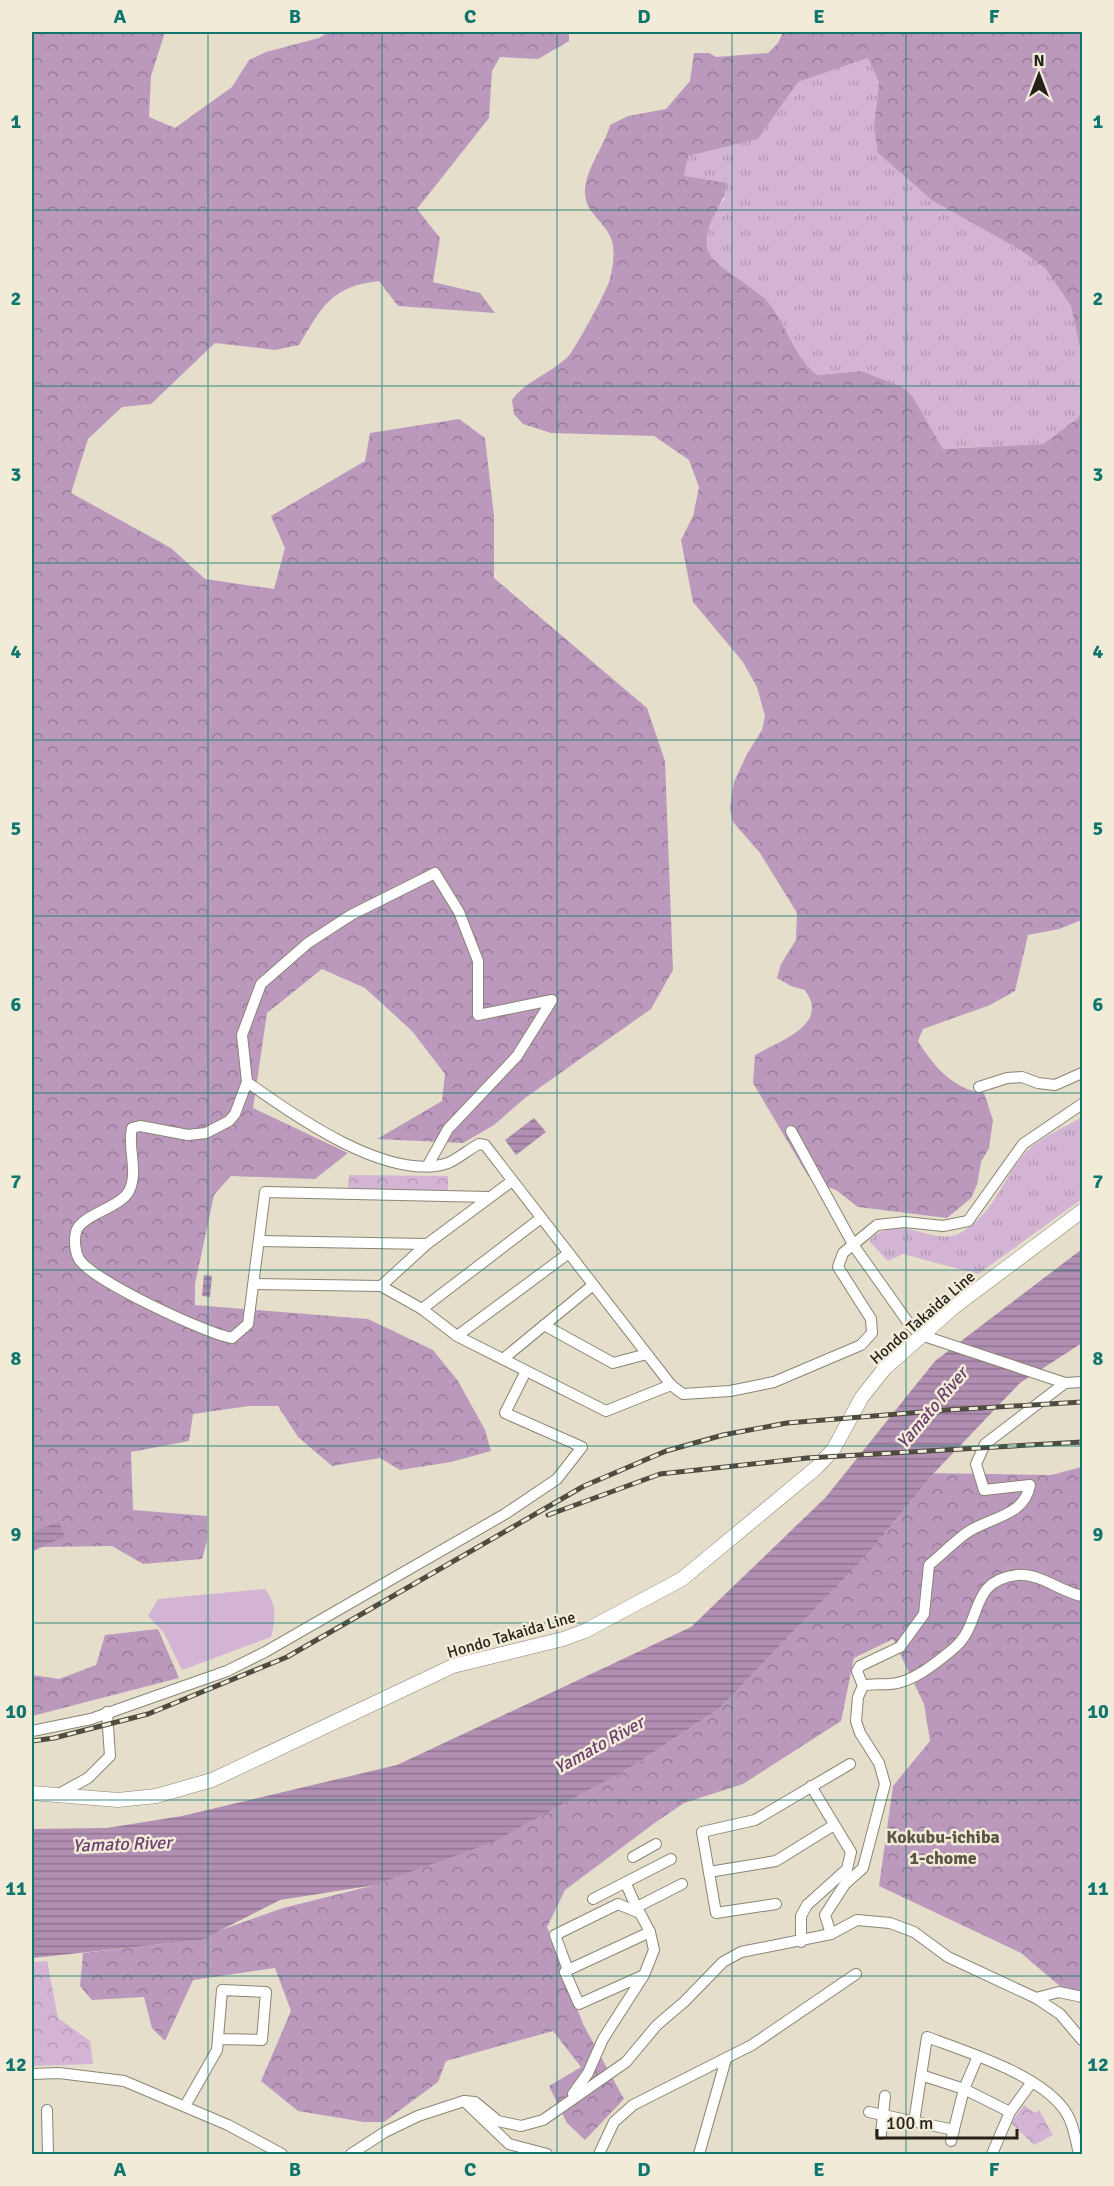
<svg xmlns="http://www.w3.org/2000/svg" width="1114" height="2186" font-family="Signika,sans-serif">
<defs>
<pattern id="grass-tufts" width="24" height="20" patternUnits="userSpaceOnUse" patternTransform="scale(1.5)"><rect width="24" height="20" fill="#d3b4d4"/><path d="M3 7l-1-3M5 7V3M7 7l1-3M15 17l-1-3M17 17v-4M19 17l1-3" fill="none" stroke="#b59ab5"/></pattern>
<pattern id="forest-crowns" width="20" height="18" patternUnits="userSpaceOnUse" patternTransform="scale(1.5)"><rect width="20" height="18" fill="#bb99bd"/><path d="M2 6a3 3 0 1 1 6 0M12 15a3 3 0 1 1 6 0" fill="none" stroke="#987c99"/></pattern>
<pattern id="park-crowns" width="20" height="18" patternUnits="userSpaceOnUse" patternTransform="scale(1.5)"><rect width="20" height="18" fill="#d3b4d4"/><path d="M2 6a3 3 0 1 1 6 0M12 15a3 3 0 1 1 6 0" fill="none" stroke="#b59ab5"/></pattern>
<pattern id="water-rules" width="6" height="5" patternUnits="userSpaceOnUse" patternTransform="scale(1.5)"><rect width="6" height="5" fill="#b18fb3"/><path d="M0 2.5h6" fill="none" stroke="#907491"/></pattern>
</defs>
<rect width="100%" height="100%" fill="#e4decb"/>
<g fill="url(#grass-tufts)">
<path d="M868,58L879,83L874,125L1045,268L1071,306L1082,358V410L1078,418L1043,444L943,449L913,397L861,371L817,375C792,355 786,322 765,299C752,285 711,267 707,248C702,229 714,213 725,198L684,176L687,156L758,139L798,82Z"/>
<path d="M1082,1117V1199L978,1274L903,1254L888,1261L869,1241C899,1209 932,1248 960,1233C995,1214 1003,1176 1027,1151C1038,1139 1067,1126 1082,1117Z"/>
</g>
<g fill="url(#forest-crowns)">
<path d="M32,32H165L151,76L149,117L175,128L232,87L249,60L266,52L319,38L329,32H569V41L538,59L500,57L492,71L489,118L417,209L440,238L433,282L480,293L495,313L398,306L379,281C331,286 322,307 299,345L275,350L215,343L151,404L122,407L88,439L71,493L171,548L205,579L274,589L285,548L271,516L365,461L370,433L459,419L485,438L494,516V578L647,708L665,761L673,970L651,1009L525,1098L494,1125L463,1143L377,1139L442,1101L445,1074L412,1031L365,988L322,969L267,1013L253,1108L348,1153L315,1179L231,1176L214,1195L195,1284V1305L368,1319L433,1350L458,1381L485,1430L491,1451L451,1462L400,1470L380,1458L332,1466L298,1437L278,1406H249L193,1414L189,1441L131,1452L133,1510L207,1516V1541L202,1559L143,1564L112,1546L42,1547L32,1552Z"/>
<path d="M783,32H1082V358L1071,306L1045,268L1021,250L933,201L878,153L874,125L879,83L868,58L798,82L758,139L688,156L684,176L727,183C724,207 704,221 707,247C709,265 752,285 765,299C786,321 792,355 817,375L861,371L902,387L913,397L943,449L1043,444L1078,418L1082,410V920L1059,929L1028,935L1015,991L990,1005L923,1029L918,1041C933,1066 954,1090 984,1093L993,1120L989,1148L981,1162L977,1185L971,1198L947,1218L858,1207L836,1190L822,1185L808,1176L753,1083L755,1055C781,1040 830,1025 805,990L791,986L777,978L781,964L796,940L797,913L760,853L733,822L730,808L734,782L747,754L762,730L765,716L757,687L743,662L693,602L681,540L693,516L699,487L689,460L654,436L551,433L523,424L514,414L512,400C527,379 554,373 570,354C577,345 605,294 609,282C613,270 615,252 612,241C606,222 586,214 585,194C584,170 604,148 610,125L628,116L666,109L690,81L694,53H709L716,57L768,53L778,43Z"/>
<polygon points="1082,1467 1082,2005 1021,1953 879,1886 893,1786 930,1741 924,1704 893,1639 854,1658 841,1721 743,1784 684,1803 656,1822 565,1890 547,1927 583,2024 624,2099 585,2140 567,2123 549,2086 581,2067 553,2031 446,2061 438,2082 384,2122 364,2122 298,2111 261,2081 291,2011 275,1968 193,1980 165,2041 152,2028 144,1997 92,2000 80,1986 83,1953 190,1941 283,1908 375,1885 499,1838 633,1766 720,1708 868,1554 934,1473 1051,1475"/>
<polygon points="158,1629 179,1678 32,1716 32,1675 59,1679 96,1665 105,1635"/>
</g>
<g fill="url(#park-crowns)">
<polygon points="349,1175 448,1176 448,1190 348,1189"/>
<polygon points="47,1961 58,2018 90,2041 93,2064 32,2066 32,1962"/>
<polygon points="1024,2105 1035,2113 1039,2110 1053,2135 1034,2145 1011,2123"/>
</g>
<path fill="#d3b4d4" d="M265,1589C277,1604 276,1619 271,1637L182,1670L164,1633L148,1616L158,1599Z"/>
<g fill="url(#water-rules)">
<polygon points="534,1118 546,1132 516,1155 505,1140"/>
<polygon points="1082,1249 1082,1343 1020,1383 934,1473 868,1554 720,1708 633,1766 493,1842 375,1885 280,1900 201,1940 32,1958 32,1829 107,1828 182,1816 397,1765 691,1627 826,1497 935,1361"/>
<polygon points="204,1275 212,1276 210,1297 202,1296"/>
<polygon points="59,1522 65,1537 33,1549 32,1532"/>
</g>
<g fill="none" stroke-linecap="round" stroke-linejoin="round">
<g stroke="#8a8574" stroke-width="12">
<g id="street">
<path d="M247,1082C293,1115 389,1183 448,1163C458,1159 469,1149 479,1144L485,1145L671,1385L683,1394L730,1391L774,1382L861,1345L872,1333L871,1319L838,1267L843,1253L877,1225L905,1222L943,1226L968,1221L1023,1144L1082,1104"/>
<polyline points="979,1087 1007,1078 1022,1077 1038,1083 1055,1085 1082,1073"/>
<polyline points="791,1131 854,1246 910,1325 921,1335 1065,1383 1082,1382"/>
<path d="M428,1165L448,1129L517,1056L552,1000L478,1015V961L459,912L435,873L351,915L308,943L261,984L242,1035L247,1082L235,1114L229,1121L206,1133L188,1135L140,1126L132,1128C127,1147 139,1172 129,1191C119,1209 81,1214 76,1232C74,1240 75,1252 79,1259C91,1280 207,1334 232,1338L248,1324L265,1192L489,1197"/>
<polyline points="259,1241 427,1244"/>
<polyline points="254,1284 381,1286 422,1309 457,1336 606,1411 671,1385"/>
<polyline points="381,1286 427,1244 512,1181"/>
<polyline points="422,1309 541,1218"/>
<polyline points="544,1325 613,1363 647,1354"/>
<polyline points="457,1336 569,1253"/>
<polyline points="503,1359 593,1285"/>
<path d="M863,1686L857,1671L860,1666L900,1647L924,1614L929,1565C941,1555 953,1543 965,1534C987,1517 1024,1518 1030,1485L984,1490L976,1464L985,1444L1065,1383"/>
<polyline points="32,1731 91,1719 227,1671 265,1652 505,1514 557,1479 582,1447 505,1413 526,1371"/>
<polyline points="57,1795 88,1778 110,1756 107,1712"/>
<polyline points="633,1857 656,1844"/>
<polyline points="709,1872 776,1861 834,1825"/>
<polyline points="626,1884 639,1913"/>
<polyline points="593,1899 671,1859"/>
<polyline points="776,1904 716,1913 702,1832 755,1820 850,1764"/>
<polyline points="637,1907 682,1884"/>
<path d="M831,1934L825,1915L845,1884L863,1868L885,1784L879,1763L860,1733L856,1721L858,1697L863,1686C873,1683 879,1685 890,1684C912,1683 936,1663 953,1649C984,1624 967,1581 1017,1575C1040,1573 1061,1592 1082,1596"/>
<polyline points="801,1942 801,1916 807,1905 847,1869 851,1852 811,1786"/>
<polyline points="568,1970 650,1932"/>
<polyline points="1036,1998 1059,1992 1082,1997"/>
<polyline points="32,2074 59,2073 124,2081 228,2125 282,2154"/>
<polyline points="921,2075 964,2089 1010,2112"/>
<polyline points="573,2094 588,2073 603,2039 644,1975 654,1950 650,1932 640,1913 618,1904 555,1935 568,1970 565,1972 579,2004 644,1975"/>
<polyline points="464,2101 509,2144 547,2154"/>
<polyline points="185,2106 217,2050 222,1990 266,1992 262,2040 218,2039"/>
<polyline points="47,2110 48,2154"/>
<polyline points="869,2112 954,2130"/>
<path d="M914,2122L927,2037C967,2052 1045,2076 1067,2114C1074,2125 1076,2142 1079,2154"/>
<polyline points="881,2134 885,2096"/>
<polyline points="951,2141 964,2089 978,2056"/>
<polyline points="351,2154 385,2132 418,2116 464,2101 475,2102 498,2121 521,2126 543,2120 626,2062 657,2025 684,2002 723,1962 741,1952 831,1934 857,1920 890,1923 914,1932 948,1957 1036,1998 1060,2014 1082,2040"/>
<polyline points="599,2154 614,2122 633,2105 752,2045 856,1974"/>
<polyline points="699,2154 726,2059"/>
<polyline points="992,2154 1010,2112 1032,2082"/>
</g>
</g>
<g stroke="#8a8574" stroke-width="15">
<polyline id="secondary" points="32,1793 118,1800 156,1796 212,1780 453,1666 563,1639 585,1631 682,1579 816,1468 833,1450 862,1397 885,1368 954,1307 1082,1211"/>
</g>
<use href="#street" stroke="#fff" stroke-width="10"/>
<use href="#secondary" stroke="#fff" stroke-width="14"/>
<g stroke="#4e4b41" stroke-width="5">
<g id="rail">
<polyline points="548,1515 660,1474 807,1458 1082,1442"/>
<polyline points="32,1741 54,1738 148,1714 287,1657 584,1486 666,1451 723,1435 787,1423 947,1410 1082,1402"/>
</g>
</g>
<use href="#rail" stroke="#f1ebd8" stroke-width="3" stroke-dasharray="9" stroke-linecap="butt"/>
</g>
<path fill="none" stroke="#0f766e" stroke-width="1.5" stroke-opacity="0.55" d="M208,32V2154M382,32V2154M557,32V2154M732,32V2154M906,32V2154M32,210H1082M32,386H1082M32,563H1082M32,740H1082M32,916H1082M32,1093H1082M32,1270H1082M32,1446H1082M32,1623H1082M32,1800H1082M32,1976H1082"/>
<g text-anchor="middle" stroke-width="5" stroke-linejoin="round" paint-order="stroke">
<g font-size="16" fill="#24221b" stroke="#f1ebd8">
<text transform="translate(922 1317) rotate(-41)" y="6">Hondo Takaida Line</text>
<text transform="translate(511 1634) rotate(-16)" y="6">Hondo Takaida Line</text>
</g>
<g font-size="18" font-style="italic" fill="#6c3f6f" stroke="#f1ebd8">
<text transform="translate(932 1408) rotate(-50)" y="6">Yamato River</text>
<text transform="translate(599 1745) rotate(-29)" y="6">Yamato River</text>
<text transform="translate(122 1844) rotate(-2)" y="6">Yamato River</text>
</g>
<g font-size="18" font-weight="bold" fill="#5a5545" stroke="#f1ebd8">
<text x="943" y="1843">Kokubu-ichiba<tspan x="943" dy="21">1-chome</tspan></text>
</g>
</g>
<rect width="1114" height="2186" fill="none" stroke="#f1ebd8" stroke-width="66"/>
<g transform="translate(1039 75)" stroke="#f1ebd8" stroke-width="4.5" paint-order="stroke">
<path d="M0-4.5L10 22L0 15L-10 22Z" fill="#24221b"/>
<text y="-9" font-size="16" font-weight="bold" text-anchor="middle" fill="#24221b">N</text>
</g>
<path d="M877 2129v9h140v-9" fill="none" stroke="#24221b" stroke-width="3"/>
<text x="886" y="2129" font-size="18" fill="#24221b" stroke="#f1ebd8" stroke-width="4.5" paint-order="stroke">100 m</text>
<rect x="33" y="33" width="1048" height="2120" fill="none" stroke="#0f766e" stroke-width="2"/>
<g font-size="20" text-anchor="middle" font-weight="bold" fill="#0f766e">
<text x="120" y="23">A</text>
<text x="295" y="23">B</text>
<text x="470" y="23">C</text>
<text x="644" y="23">D</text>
<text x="819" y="23">E</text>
<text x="994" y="23">F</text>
<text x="16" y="128">1</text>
<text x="1098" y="128">1</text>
<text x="16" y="305">2</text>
<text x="1098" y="305">2</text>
<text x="16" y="481">3</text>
<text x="1098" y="481">3</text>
<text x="16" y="658">4</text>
<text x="1098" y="658">4</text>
<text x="16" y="835">5</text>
<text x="1098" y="835">5</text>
<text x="16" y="1011">6</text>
<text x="1098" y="1011">6</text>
<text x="16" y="1188">7</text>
<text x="1098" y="1188">7</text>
<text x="16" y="1365">8</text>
<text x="1098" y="1365">8</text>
<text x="16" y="1541">9</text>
<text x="1098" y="1541">9</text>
<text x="16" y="1718">10</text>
<text x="1098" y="1718">10</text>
<text x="16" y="1895">11</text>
<text x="1098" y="1895">11</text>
<text x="16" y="2071">12</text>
<text x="1098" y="2071">12</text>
<text x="120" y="2176">A</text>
<text x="295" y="2176">B</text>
<text x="470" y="2176">C</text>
<text x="644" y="2176">D</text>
<text x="819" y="2176">E</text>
<text x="994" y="2176">F</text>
</g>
</svg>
